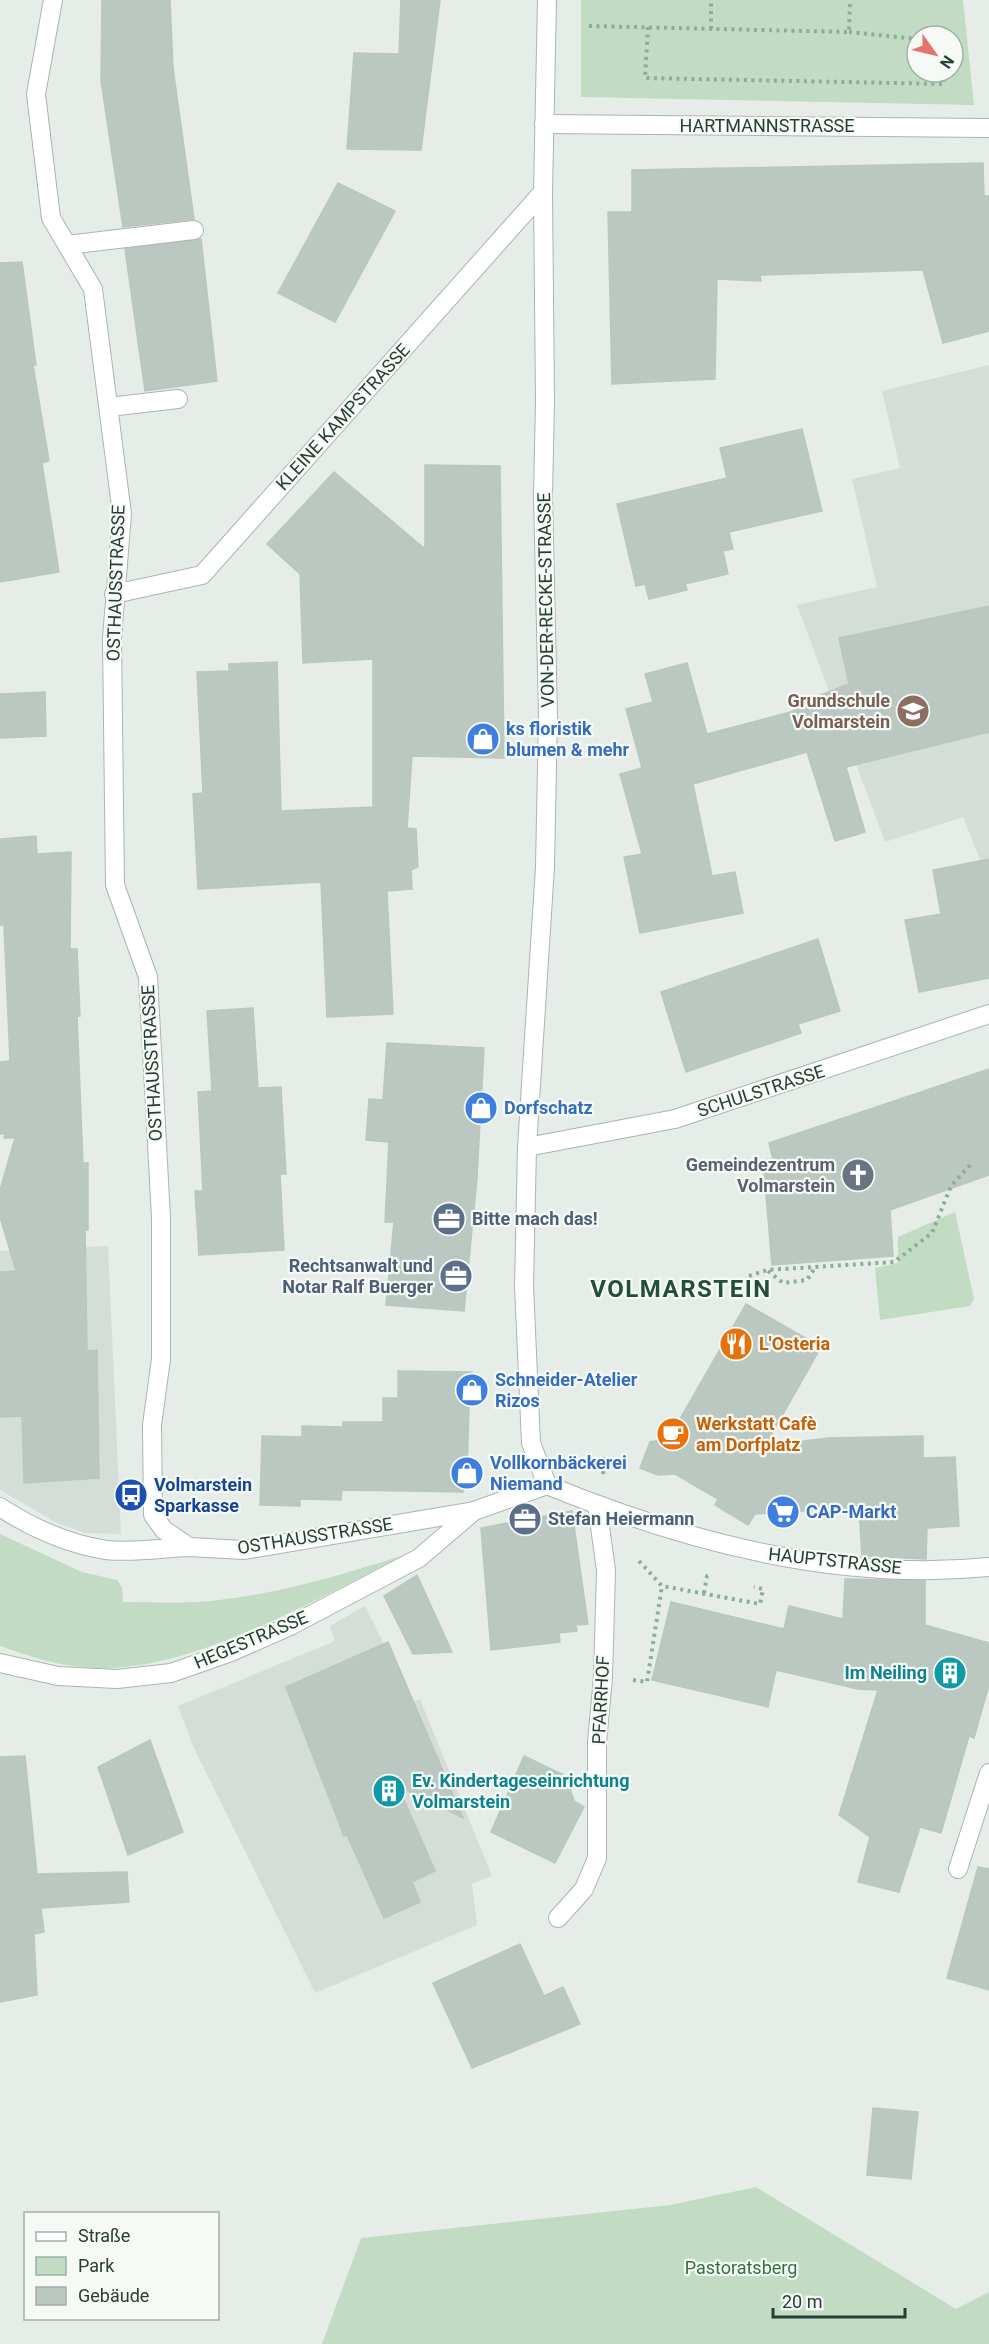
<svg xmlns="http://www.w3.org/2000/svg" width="989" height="2344" font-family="Roboto,sans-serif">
<rect width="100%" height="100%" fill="#e6ede9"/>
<g fill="#d4ddd7">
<polygon points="989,365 989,881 963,817 885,842 797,605 877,587 852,479 900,468 882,391"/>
<polygon points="108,1246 121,1534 85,1533 57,1523 0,1490 0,1251"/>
<polygon points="365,1606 413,1702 420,1699 492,1876 472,1884 477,1925 315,1993 193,1746 178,1706 335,1641 330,1626"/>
</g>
<g fill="#c1dcc3" fill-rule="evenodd">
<path d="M581,0H963L974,105L581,97ZM917,36H953V72H917Z"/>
<polygon points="955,1212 974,1299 970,1306 880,1320 875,1268 898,1263 898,1237"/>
<path d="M0,1534L82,1572L117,1580L122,1587L123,1602C154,1602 187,1604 219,1600C281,1593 341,1575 401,1556C318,1599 192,1671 98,1668C65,1668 31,1657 0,1646Z"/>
<polygon points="756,2187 956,2309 989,2292 989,2344 322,2344 361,2238 670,2205"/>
</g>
<g fill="#bbc8c1" stroke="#b9c7be" stroke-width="1.5">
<polygon points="102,0 170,0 173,68 194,219 123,227 101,81"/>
<polygon points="401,0 440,0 421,150 347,149 354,53 399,54"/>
<polygon points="983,163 984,196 989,196 989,331 943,343 923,270 760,275 761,281 717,279 715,379 612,384 608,212 632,212 632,170"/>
<polygon points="338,183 395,211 335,322 278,293"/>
<polygon points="201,239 217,381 145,391 125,249"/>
<polygon points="22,262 36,365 33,365 49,461 42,463 59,572 0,582 0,263"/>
<polygon points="802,429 822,511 729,532 733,549 723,551 728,574 685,584 687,590 649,599 645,584 636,586 617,504 727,478 720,448"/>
<polygon points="425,465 500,466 504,758 412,756 407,828 416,829 418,867 411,870 412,889 387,891 393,1014 327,1017 321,882 198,889 193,794 203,793 197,672 229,671 229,664 277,662 281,811 373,807 373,659 303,663 300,574 267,544 334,472 425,549"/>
<polygon points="989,606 989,732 846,767 865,832 835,841 807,752 693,784 712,876 735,872 743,913 640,933 624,857 642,854 620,774 642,768 626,709 653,702 645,674 687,663 707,734 794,711 792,706 849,684 839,638"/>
<polygon points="45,692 46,736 0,738 0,694"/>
<polygon points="36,836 37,854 71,852 70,949 77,949 80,1016 77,1016 83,1163 88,1163 88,1230 85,1230 87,1351 97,1350 99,1478 24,1483 22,1416 0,1417 0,1272 16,1271 0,1217 0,1190 15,1138 4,1138 5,1134 0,1134 0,1062 10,1061 4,925 0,925 0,839"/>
<polygon points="989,859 989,978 919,992 905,920 941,914 933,870"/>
<polygon points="818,939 840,1011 798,1024 801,1033 686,1072 661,992"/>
<polygon points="253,1008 258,1088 281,1087 286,1174 280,1174 284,1250 199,1255 195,1191 203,1191 198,1092 212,1091 207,1011"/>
<polygon points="387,1043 484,1048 477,1178 464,1311 386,1305 394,1222 385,1222 389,1142 366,1140 369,1099 383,1100"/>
<polygon points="989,1069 989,1175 890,1210 893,1256 772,1265 763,1160 773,1159 769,1143"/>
<polygon points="746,1304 821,1347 765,1446 828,1438 923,1436 923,1458 955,1457 959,1526 927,1528 926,1559 862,1556 859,1508 755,1514 748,1525 715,1505 718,1499 675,1474 658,1475 640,1468 650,1442 669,1438"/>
<polygon points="398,1371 472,1372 473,1406 469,1406 467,1473 463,1492 342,1490 341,1500 300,1499 300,1506 260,1505 262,1436 302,1437 302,1426 343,1427 343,1422 383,1422 383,1398 398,1398"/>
<polygon points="572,1511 588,1624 576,1625 577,1631 559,1633 560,1642 491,1650 481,1528"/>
<polygon points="417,1575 452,1652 413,1654 384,1596"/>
<polygon points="845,1579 925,1581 925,1625 989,1643 989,1685 974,1738 969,1736 941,1833 920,1827 899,1892 858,1882 870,1837 839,1815 878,1690 858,1689 776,1670 768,1707 652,1680 671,1602 784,1629 789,1606 843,1619"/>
<polygon points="388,1642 463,1818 398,1786 435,1871 412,1882 420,1902 384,1918 347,1835 344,1836 286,1687"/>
<polygon points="150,1740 183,1832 128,1855 98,1767"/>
<polygon points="25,1756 37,1874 127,1872 129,1902 41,1908 44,1932 34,1934 37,1995 0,2002 0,1757"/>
<polygon points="524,1756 566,1776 574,1801 584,1807 555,1863 491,1832"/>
<polygon points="978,1867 989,1869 989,1990 947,1978"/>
<polygon points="520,1944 544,1996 563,1987 580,2024 472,2068 433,1983"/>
<polygon points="873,2108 918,2112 911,2179 867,2175"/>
</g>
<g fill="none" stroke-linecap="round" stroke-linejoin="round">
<g stroke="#a9b5af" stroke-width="20">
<g id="service">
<polyline points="67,245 194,230"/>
<polyline points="109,407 178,399"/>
</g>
</g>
<g stroke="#a9b5af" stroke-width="20">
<g id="minor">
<polyline points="544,124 989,128"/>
<polyline points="114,594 202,575 543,192"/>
<polyline points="527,1147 675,1119 989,1014"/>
<path d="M0,1507C32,1528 68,1544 106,1550C133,1553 163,1548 189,1547"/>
<polyline points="0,1663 58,1676 117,1679 171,1673 231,1652 290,1626 419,1558 474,1511"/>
<polyline points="958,1869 989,1773"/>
<polyline points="558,1918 584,1889 597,1858 597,1742 603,1677 606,1570 597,1505"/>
</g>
</g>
<g stroke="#a9b5af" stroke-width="20">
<g id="tertiary">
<polyline points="53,0 36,94 51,218 93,289 122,514 112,638 115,885 148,977 161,1218 161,1359 152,1425 153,1515 164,1530 189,1547 244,1550 474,1511 547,1485"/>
<polyline points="547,0 543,192 545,402 543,495 548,716 545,867 527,1147 524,1286 531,1443 547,1485"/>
<path d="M547,1485C686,1542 838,1582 989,1567"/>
</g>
</g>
<g stroke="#8aae9b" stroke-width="4" stroke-dasharray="3 4.5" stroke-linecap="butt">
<polyline points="589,26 849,32 850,0"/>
<polyline points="648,27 645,78 944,84 943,72"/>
<polyline points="711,29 711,0"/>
<polyline points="849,32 917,39"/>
<polyline points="768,1271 783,1283 807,1280 816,1266"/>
<polyline points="749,1276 767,1270 894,1262 932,1233 951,1186 973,1162"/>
<polyline points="603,1474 605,1457"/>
<polyline points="639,1561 662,1586 760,1604 763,1589 754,1587"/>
<polyline points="704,1593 707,1576 709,1576"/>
<polyline points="633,1680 647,1682 662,1586"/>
</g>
<use href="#service" stroke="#fff" stroke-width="18"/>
<use href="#minor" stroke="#fff" stroke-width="18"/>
<use href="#tertiary" stroke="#fff" stroke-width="18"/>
</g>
<defs>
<g id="school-disc" transform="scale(1.725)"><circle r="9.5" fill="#8d6e63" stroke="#f6faf7"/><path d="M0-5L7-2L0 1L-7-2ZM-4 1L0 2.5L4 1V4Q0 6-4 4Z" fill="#fff"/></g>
<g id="shop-disc" transform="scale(1.725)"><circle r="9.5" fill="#3f7fe0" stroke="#f6faf7"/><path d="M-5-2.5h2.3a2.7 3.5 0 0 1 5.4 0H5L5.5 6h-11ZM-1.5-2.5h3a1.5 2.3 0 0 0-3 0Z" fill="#fff"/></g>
<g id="church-disc" transform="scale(1.725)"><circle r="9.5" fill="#6b7280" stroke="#f6faf7"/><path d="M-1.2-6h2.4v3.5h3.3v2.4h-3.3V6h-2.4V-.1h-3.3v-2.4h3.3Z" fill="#fff"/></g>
<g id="office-disc" transform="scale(1.725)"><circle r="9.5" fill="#5c6f8a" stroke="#f6faf7"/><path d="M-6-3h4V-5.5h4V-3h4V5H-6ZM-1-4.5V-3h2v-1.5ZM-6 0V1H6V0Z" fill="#fff"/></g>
<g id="restaurant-disc" transform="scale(1.725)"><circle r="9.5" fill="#e8710a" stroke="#f6faf7"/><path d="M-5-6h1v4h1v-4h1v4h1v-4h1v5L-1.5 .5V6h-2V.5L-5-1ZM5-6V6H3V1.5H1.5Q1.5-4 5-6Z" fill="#fff"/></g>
<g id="cafe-disc" transform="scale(1.725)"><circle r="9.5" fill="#e8710a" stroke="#f6faf7"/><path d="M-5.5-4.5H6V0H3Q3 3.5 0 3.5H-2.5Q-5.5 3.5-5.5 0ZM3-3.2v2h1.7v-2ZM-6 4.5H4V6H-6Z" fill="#fff"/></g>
<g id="bus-disc" transform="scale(1.725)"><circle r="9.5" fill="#1a4fb4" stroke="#f6faf7"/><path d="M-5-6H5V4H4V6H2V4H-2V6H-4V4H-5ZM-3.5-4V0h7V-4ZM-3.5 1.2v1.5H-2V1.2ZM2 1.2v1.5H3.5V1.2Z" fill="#fff"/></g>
<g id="supermarket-disc" transform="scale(1.725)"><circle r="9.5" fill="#3f7fe0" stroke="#f6faf7"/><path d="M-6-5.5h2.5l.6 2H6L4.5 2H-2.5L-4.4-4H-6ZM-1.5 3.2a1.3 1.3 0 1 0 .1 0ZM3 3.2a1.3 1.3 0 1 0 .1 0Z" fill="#fff"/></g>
<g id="building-disc" transform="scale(1.725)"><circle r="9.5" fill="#0f9aa8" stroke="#f6faf7"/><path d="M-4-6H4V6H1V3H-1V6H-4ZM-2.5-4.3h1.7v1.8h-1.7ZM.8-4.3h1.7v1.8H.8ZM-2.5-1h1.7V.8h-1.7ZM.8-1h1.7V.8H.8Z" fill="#fff"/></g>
</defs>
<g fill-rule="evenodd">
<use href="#school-disc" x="913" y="711"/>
<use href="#shop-disc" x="483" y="739"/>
<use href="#shop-disc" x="481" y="1108"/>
<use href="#church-disc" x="858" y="1175"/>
<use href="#office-disc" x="449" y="1219"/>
<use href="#office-disc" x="456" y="1276"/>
<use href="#restaurant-disc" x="736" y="1344"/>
<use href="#shop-disc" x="472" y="1390"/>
<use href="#cafe-disc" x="673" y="1434"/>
<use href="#shop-disc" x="467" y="1473"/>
<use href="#bus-disc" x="131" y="1495"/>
<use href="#supermarket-disc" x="783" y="1512"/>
<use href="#office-disc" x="525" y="1519"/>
<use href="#building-disc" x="950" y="1673"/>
<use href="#building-disc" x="389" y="1791"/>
</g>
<g text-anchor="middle" stroke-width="4.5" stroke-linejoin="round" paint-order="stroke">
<g font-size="18" fill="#263e33" stroke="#f6faf7">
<text x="767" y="132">HARTMANNSTRASSE</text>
<text transform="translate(343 417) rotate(-48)" y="6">KLEINE KAMPSTRASSE</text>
<text transform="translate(116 583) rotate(-88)" y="6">OSTHAUSSTRASSE</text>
<text transform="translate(546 600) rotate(-91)" y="6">VON-DER-RECKE-STRASSE</text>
<text transform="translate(152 1063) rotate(-93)" y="6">OSTHAUSSTRASSE</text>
<text transform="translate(761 1091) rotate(-18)" y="6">SCHULSTRASSE</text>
<text transform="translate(315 1536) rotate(-9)" y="6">OSTHAUSSTRASSE</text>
<text transform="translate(835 1561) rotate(6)" y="6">HAUPTSTRASSE</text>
<text transform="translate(251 1640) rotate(-23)" y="6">HEGESTRASSE</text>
<text transform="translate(601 1700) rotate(-87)" y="6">PFARRHOF</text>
</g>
<g font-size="18" font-weight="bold" fill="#785e54" stroke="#f6faf7" text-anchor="end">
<text x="890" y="707">Grundschule<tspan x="890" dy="21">Volmarstein</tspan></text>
</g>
<g font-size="18" font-weight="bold" fill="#366cbe" stroke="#f6faf7" text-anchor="start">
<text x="506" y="735">ks floristik<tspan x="506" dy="21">blumen &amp; mehr</tspan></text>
<text x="504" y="1114">Dorfschatz</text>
<text x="495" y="1386">Schneider-Atelier<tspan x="495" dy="21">Rizos</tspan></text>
<text x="490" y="1469">Vollkornbäckerei<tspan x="490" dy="21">Niemand</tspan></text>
<text x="806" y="1518">CAP-Markt</text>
</g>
<g font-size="18" font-weight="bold" fill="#5b616d" stroke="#f6faf7" text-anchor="end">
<text x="835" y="1171">Gemeindezentrum<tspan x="835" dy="21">Volmarstein</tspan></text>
</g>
<g font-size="18" font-weight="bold" fill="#4e5e75" stroke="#f6faf7" text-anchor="start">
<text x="472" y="1225">Bitte mach das!</text>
<text x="433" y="1272" text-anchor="end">Rechtsanwalt und<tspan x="433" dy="21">Notar Ralf Buerger</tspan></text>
<text x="548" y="1525">Stefan Heiermann</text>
</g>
<g font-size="18" font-weight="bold" fill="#c56008" stroke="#f6faf7" text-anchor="start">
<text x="759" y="1350">L'Osteria</text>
<text x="696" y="1430">Werkstatt Cafè<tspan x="696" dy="21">am Dorfplatz</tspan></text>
</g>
<g font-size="18" font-weight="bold" fill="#164399" stroke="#f6faf7" text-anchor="start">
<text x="154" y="1491">Volmarstein<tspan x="154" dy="21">Sparkasse</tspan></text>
</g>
<g font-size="18" font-weight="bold" fill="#0d838f" stroke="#f6faf7" text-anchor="end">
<text x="927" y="1679">Im Neiling</text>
<text x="412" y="1787" text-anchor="start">Ev. Kindertageseinrichtung<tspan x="412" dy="21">Volmarstein</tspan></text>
</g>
<g font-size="18" fill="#347140" stroke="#f6faf7">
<text x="741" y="2274">Pastoratsberg</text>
</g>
<g font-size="24" font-weight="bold" letter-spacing="1.5" fill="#244e3c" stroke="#f6faf7">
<text x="681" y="1297">VOLMARSTEIN</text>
</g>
</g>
<rect x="24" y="2212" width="195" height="108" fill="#f6faf7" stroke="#a3afa9" stroke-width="1.5"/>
<rect x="36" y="2232" width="30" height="9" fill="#ffffff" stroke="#a3afa9" stroke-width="1.5"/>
<text x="78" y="2242" font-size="18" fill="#263e33">Straße</text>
<rect x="36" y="2257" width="30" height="18" fill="#c1dcc3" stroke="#a3afa9" stroke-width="1.5"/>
<text x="78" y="2272" font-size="18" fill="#263e33">Park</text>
<rect x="36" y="2287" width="30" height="18" fill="#bbc8c1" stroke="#a3afa9" stroke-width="1.5"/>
<text x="78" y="2302" font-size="18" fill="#263e33">Gebäude</text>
<g transform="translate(935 54) rotate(124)"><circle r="28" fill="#f6faf7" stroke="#a3afa9" stroke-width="1.5"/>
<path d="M0-4.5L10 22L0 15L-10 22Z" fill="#e5736d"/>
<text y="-9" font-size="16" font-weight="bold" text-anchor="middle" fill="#263e33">N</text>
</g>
<path d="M773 2308v9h132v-9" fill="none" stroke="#263e33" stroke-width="3"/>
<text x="782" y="2308" font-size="18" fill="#263e33" stroke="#f6faf7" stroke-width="4.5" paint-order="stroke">20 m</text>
</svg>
